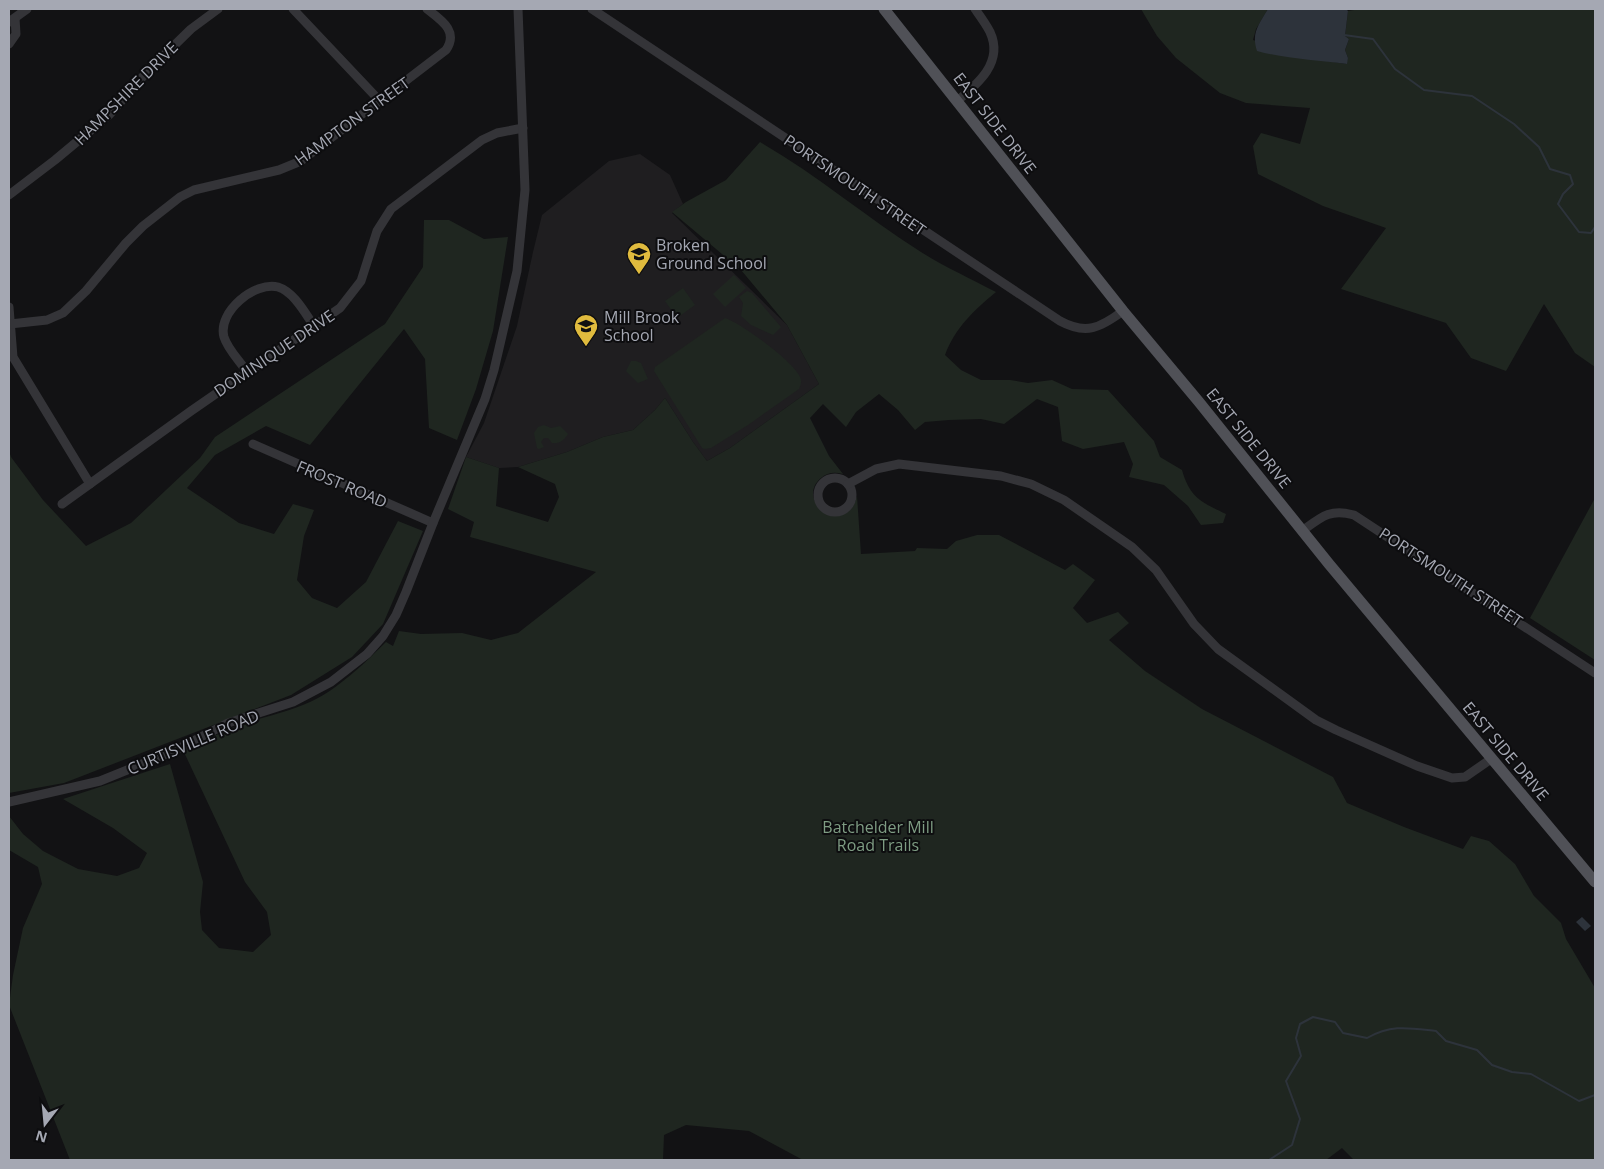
<svg xmlns="http://www.w3.org/2000/svg" width="1604" height="1169" font-family="'Open Sans',sans-serif">
<rect width="100%" height="100%" fill="#121214"/>
<polygon fill="#1f1e20" points="640,154 670,175 683,204 672,213 787,325 819,384 730,448 707,461 693,442 665,398 655,410 633,430 603,437 567,452 518,467 499,468 466,457 484,423 517,326 533,252 542,215 609,161"/>
<g fill="#1f2620">
<polygon points="1141,9 1268,9 1256,29 1253,40 1315,59 1346,64 1348,58 1345,50 1349,39 1345,36 1348,11 1360,9 1595,9 1595,367 1575,353 1544,304 1506,371 1471,358 1446,323 1341,289 1386,228 1323,206 1258,174 1253,146 1261,133 1300,144 1310,108 1246,103 1220,93 1176,58 1157,36"/>
<path d="M760,142C816,174 866,217 921,252C945,267 971,279 996,292C974,310 955,328 945,355L961,370L981,380H1010L1028,383L1052,380L1072,389L1108,390L1154,441L1160,457L1182,470C1190,498 1201,502 1226,514L1223,523L1201,525L1188,506L1164,485L1129,477L1133,464L1124,442L1083,449L1062,441L1058,407L1037,399L1004,424L981,419L949,420L925,422L915,430L898,410L879,394L856,412L846,427L823,404L810,418L829,456L843,474C835,472 828,472 821,478C793,502 847,538 857,496L861,554L915,551L917,548L947,549L956,541L977,535H999L1065,570L1073,564L1095,580L1073,608L1087,623L1118,612L1129,623L1109,640L1145,671L1202,709L1333,777L1347,803L1404,827L1463,849L1471,836L1489,841L1515,864L1534,896L1561,923L1566,939L1595,988V1160H1354L1342,1148L1326,1160H803L749,1131L686,1125L664,1135L663,1160H70L9,1005L13,975L23,928L42,884L38,867L9,850V816L23,834L43,851L78,869L117,876L139,868L147,853L113,828L63,799L170,764L203,882L200,912L202,930L219,948L253,952L271,935L267,912L245,882L183,750C200,744 215,735 232,728C260,717 292,712 318,698C342,685 367,661 386,642L393,646L399,631L421,634L462,633L491,640L518,633L596,572L470,537L474,522L448,509L466,457L499,468L496,506L548,522L559,497L555,484L518,467L567,452L603,437L633,430L655,410L665,398L693,442L707,461L730,448L819,384L787,325L741,270L672,212L686,202L726,180Z"/>
<polygon points="424,220 449,220 484,239 508,237 493,331 476,389 457,440 429,428 425,359 404,329 310,445 266,426 215,455 187,488 239,523 274,534 293,504 314,510 304,536 297,580 312,598 337,608 366,582 398,521 423,531 383,624 352,657 291,695 64,783 9,793 9,451 11,457 43,500 86,546 131,523 200,458 215,437 385,324 423,267"/>
<polygon points="734,275 746,288 725,307 713,294"/>
<polygon points="683,288 695,305 677,318 665,301"/>
<polygon points="747,291 752,293 781,327 773,335 751,325 741,316 743,303 739,297"/>
<path d="M725,318C741,323 794,362 800,377C802,381 801,385 799,389L748,425L711,448L705,449L702,448L654,371L655,367Z"/>
<polygon points="631,361 636,361 641,363 648,379 638,383 626,371"/>
<path d="M544,425L551,428L560,426L568,434C564,440 560,444 552,443L548,438H544L541,442L544,447L539,449L537,448L534,433L538,427Z"/>
<polygon points="1595,498 1595,660 1530,618"/>
</g>
<g fill="#2d333b">
<path d="M1268,9H1346L1348,11L1345,36L1349,39L1345,50L1348,58L1347,64C1317,60 1286,59 1257,51C1251,33 1259,24 1268,9Z"/>
<polygon points="1582,917 1591,926 1585,931 1576,922"/>
</g>
<g fill="none" stroke-linecap="round" stroke-linejoin="round">
<g stroke="#2d333b" stroke-width="2">
<polyline points="1344,35 1373,39 1395,69 1424,90 1472,96 1514,124 1539,147 1550,169 1570,175 1573,184 1563,194 1558,204 1579,232 1591,233 1595,227"/>
<path d="M1269,1160L1292,1145L1300,1119L1286,1081L1301,1056L1296,1038L1300,1024L1313,1017L1335,1022L1343,1033L1367,1038C1392,1024 1409,1028 1436,1031L1446,1041L1477,1050L1492,1065L1512,1072L1531,1074L1579,1101L1595,1095"/>
</g>
<g stroke="#343438" stroke-width="9">
<polyline points="293,9 379,100"/>
<path d="M592,9L1060,321C1086,335 1100,328 1123,311"/>
<polyline points="9,22 27,9"/>
<polyline points="9,44 16,34 15,18"/>
<path d="M957,101C978,84 1004,62 990,32C986,24 980,16 975,9"/>
<polyline points="9,195 55,160 109,115 146,73 191,29 218,9"/>
<polyline points="9,307 13,357 90,484"/>
<path d="M10,324L47,320L63,313L86,291L126,243L143,226L180,197L194,190L279,170L301,161L446,50C459,31 441,20 427,9"/>
<path d="M247,372C240,361 228,350 224,337C217,312 255,281 278,287C294,292 305,313 314,326"/>
<polyline points="253,444 433,523"/>
<circle cx="835" cy="495" r="17"/>
<polyline points="848,484 876,469 899,464 1001,476 1031,484 1064,500 1132,547 1156,570 1194,624 1218,649 1316,720 1336,730 1417,766 1452,778 1465,777 1491,759"/>
<polyline points="62,504 191,411 340,308 361,281 377,231 391,209 482,140 497,133 523,128"/>
<path d="M1302,531C1321,517 1330,508 1354,515L1595,673"/>
<polyline points="9,802 100,781 174,751 228,723 293,702 331,682 367,654 383,636 396,615 406,592 433,523 485,399 494,370 517,271 525,190 518,9"/>
</g>
<polyline stroke="#505157" stroke-width="11" points="884,9 1123,311 1199,402 1329,564 1595,882"/>
</g>
<defs>
<g id="school-pin" transform="scale(1.25)"><path d="M0 17L-7.5 6A9.5 9.5 0 1 1 7.5 6Z" fill="#e0bb3e" stroke="#0d0d0f"/><path d="M0-5L7-2L0 1L-7-2ZM-4 1L0 2.5L4 1V4Q0 6-4 4Z" fill="#111"/></g>
</defs>
<g fill-rule="evenodd">
<use href="#school-pin" x="639" y="254"/>
<use href="#school-pin" x="586" y="326"/>
</g>
<g text-anchor="middle" stroke-width="4" stroke-linejoin="round" paint-order="stroke">
<g font-size="16" fill="#a5a8b3" stroke="#0d0d0f">
<text transform="translate(126 93) rotate(-45)" y="6">HAMPSHIRE DRIVE</text>
<text transform="translate(352 121) rotate(-36)" y="6">HAMPTON STREET</text>
<text transform="translate(995 123) rotate(52)" y="6">EAST SIDE DRIVE</text>
<text transform="translate(855 185) rotate(34)" y="6">PORTSMOUTH STREET</text>
<text transform="translate(274 353) rotate(-34)" y="6">DOMINIQUE DRIVE</text>
<text transform="translate(1249 438) rotate(51)" y="6">EAST SIDE DRIVE</text>
<text transform="translate(342 484) rotate(23)" y="6">FROST ROAD</text>
<text transform="translate(1451 577) rotate(33)" y="6">PORTSMOUTH STREET</text>
<text transform="translate(193 742) rotate(-23)" y="6">CURTISVILLE ROAD</text>
<text transform="translate(1506 751) rotate(50)" y="6">EAST SIDE DRIVE</text>
</g>
<g font-size="16" fill="#a5a8b3" stroke="#0d0d0f" text-anchor="start">
<text x="656" y="251">Broken<tspan x="656" dy="18">Ground School</tspan></text>
<text x="604" y="323">Mill Brook<tspan x="604" dy="18">School</tspan></text>
</g>
<g font-size="16" fill="#7e9c83" stroke="#0d0d0f">
<text x="878" y="833">Batchelder Mill<tspan x="878" dy="18">Road Trails</tspan></text>
</g>
</g>
<rect width="1604" height="1169" fill="none" stroke="#a5a8b3" stroke-width="20"/>
<g transform="translate(45 1124) rotate(196)" stroke="#0d0d0f" stroke-width="4" paint-order="stroke">
<path d="M0-4L9 19L0 12L-9 19Z" fill="#a5a8b3"/>
<text y="-8" font-size="14" font-weight="bold" text-anchor="middle" fill="#a5a8b3">N</text>
</g>
</svg>
